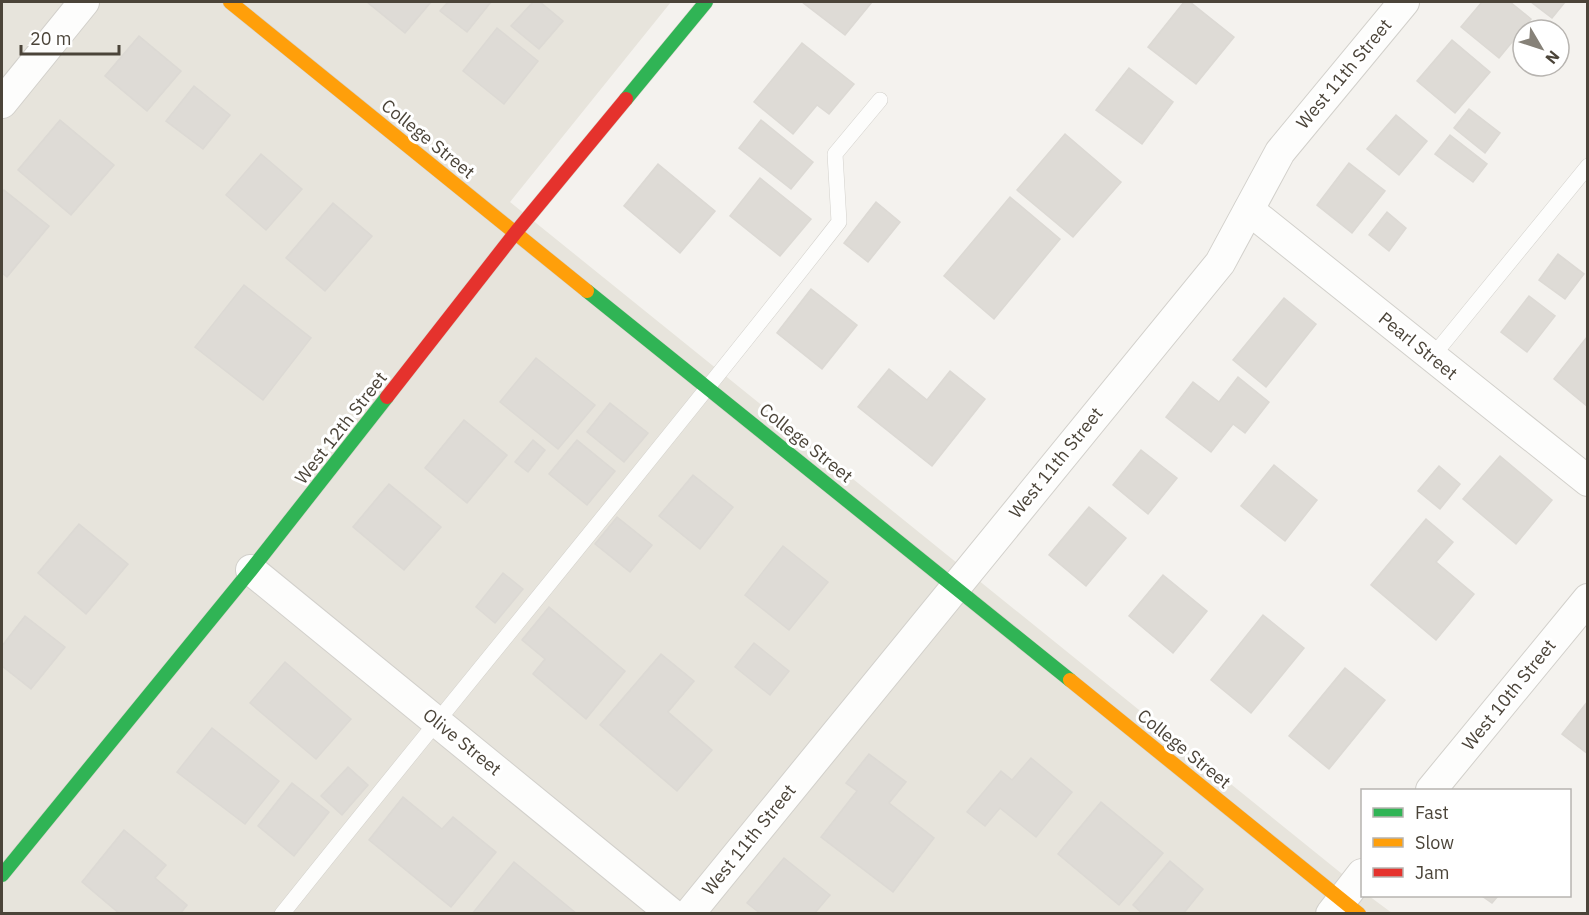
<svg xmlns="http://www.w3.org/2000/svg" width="1589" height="915" font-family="'IBM Plex Sans',sans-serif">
<rect width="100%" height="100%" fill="#f4f2ee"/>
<polygon fill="#e7e4dc" points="2,2 671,2 510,202 1362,890 1362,896 1369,896 1392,913 2,914"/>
<g fill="#dedbd6" stroke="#dcd9d4" stroke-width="1.5">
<polygon points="367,2 431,2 405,33"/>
<polygon points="448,2 491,2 467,32 440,11"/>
<polygon points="533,2 540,2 563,21 539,49 511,26"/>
<polygon points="802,2 872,2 845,35"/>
<polygon points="1184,2 1190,2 1234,37 1196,84 1148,47"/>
<polygon points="1482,2 1510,2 1531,19 1499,58 1461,27"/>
<polygon points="1531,2 1565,2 1552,18"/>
<polygon points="497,28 538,61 504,104 463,71"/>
<polygon points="139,36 181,71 147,111 105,76"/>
<polygon points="1452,40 1490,72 1455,113 1417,81"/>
<polygon points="802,43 854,84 829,114 817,105 793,134 754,102"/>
<polygon points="1129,68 1173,102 1142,144 1096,110"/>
<polygon points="194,86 230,115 203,149 166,121"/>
<polygon points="1469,109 1500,133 1485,153 1454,128"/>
<polygon points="1396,115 1427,141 1399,175 1367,149"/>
<polygon points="60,120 114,165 71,215 18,170"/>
<polygon points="761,120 813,162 791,189 739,148"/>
<polygon points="1065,134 1121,182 1073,237 1017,190"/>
<polygon points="1450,135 1487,164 1473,182 1435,154"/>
<polygon points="261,154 302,189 266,230 226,195"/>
<polygon points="1349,163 1385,191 1352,233 1317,205"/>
<polygon points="658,164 715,211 680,253 624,206"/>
<polygon points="760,178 811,219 780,256 730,216"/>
<polygon points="4,190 49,226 7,277 2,273 2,192"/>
<polygon points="1010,197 1060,239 994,319 944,276"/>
<polygon points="876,202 900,222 868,262 844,243"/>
<polygon points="333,203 372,236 325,291 286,258"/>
<polygon points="1387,212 1406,228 1389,251 1369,235"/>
<polygon points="1558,254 1584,274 1565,299 1539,280"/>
<polygon points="244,285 311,338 263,400 195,347"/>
<polygon points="811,289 857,325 822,369 777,333"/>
<polygon points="1529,296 1555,316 1527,352 1501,332"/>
<polygon points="1284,298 1316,324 1266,387 1233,360"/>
<polygon points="1587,337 1588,337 1588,407 1554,379"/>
<polygon points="536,358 595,405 558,449 500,402"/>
<polygon points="889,369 927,400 950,371 985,399 932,466 858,407"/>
<polygon points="1238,377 1269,402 1245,433 1233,424 1211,452 1166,417 1193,382 1219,402"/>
<polygon points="610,403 648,433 624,462 587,432"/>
<polygon points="464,420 507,455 467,503 425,468"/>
<polygon points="533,440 545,450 528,472 515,462"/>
<polygon points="577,440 615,471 587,505 549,474"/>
<polygon points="1141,450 1177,478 1148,514 1113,485"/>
<polygon points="1500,456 1552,500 1516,544 1463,499"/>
<polygon points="1274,465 1317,500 1285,541 1241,506"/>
<polygon points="1439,466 1460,484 1440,509 1418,491"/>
<polygon points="693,475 733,507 700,549 659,516"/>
<polygon points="389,484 441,527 404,570 353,527"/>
<polygon points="1089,507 1126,538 1086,586 1049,555"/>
<polygon points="617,517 652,545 630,572 595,544"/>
<polygon points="1426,519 1453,542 1436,562 1474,594 1436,640 1371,585"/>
<polygon points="79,524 128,564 86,614 38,573"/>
<polygon points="783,546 828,582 789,630 745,595"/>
<polygon points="503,573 523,589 495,623 476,607"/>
<polygon points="1163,575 1207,611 1173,653 1129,616"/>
<polygon points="549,607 625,671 586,719 533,674 545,659 522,640"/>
<polygon points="1263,615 1304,648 1251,713 1211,680"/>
<polygon points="25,616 65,647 31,689 2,666 2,646"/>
<polygon points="754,643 789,671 770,695 735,667"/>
<polygon points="661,654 694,681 668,712 712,750 677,791 600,725"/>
<polygon points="285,662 351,719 316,759 250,703"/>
<polygon points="1345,668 1385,700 1329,769 1289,736"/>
<polygon points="1588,701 1588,754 1562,734"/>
<polygon points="212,728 279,781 245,824 177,772"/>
<polygon points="869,754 906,782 889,803 934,838 893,892 821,837 857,791 846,783"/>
<polygon points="1031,758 1072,792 1036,837 1000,808 985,826 967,812 1001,771 1012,780"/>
<polygon points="348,767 368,785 342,815 321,796"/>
<polygon points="292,783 329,812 294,856 258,826"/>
<polygon points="403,797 442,829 453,817 496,852 451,907 369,840"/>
<polygon points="1101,802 1163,853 1119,905 1058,854"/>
<polygon points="124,830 166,865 155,878 187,905 180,914 120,914 82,882"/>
<polygon points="784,858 830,895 814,914 761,914 747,903"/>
<polygon points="1170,861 1203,889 1183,914 1143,914 1133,905"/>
<polygon points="514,862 577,914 472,914"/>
<polygon points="1482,896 1498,896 1492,903"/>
</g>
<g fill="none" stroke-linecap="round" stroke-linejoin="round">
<g stroke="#d2d0cb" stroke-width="16">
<g id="lane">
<polyline points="1432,357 1588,166"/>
<path d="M282,914C467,682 657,455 839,222L835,154L880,100"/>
</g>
</g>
<g stroke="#d2d0cb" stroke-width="32">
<g id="street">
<polyline points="2,103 84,2"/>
<polyline points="1249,210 1588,481"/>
<polyline points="251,570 672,914"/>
<polyline points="1431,790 1588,599"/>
<polyline points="689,914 1220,263 1280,152 1404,2"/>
<polyline points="1331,914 1362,874"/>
</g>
</g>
<g stroke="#d3cfc5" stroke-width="15">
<g id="fast">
<polyline points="626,99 706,2"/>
<polyline points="587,291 1070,680"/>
<polyline points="2,875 251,570 387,397"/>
</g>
</g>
<g stroke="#d3cfc5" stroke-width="15">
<g id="slow">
<polyline points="230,2 587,291"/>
<polyline points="1070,680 1359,914"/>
</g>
</g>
<g stroke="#d3cfc5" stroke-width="15">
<polyline id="jam" points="387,397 516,232 626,99"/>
</g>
<use href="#lane" stroke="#fdfdfc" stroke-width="15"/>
<use href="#street" stroke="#fdfdfc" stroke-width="30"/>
<use href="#fast" stroke="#30b455" stroke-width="14"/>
<use href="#slow" stroke="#ff9f0a" stroke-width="14"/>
<use href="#jam" stroke="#e5322d" stroke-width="14"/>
</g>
<g text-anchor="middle" stroke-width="6" stroke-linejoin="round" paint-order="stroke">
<g font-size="18" fill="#4b4439" stroke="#fff">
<text transform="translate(1344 74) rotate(-50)" y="6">West 11th Street</text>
<text transform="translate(428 139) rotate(39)" y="6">College Street</text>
<text transform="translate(1418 346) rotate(39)" y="6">Pearl Street</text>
<text transform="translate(341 428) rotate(-52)" y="6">West 12th Street</text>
<text transform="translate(806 443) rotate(39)" y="6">College Street</text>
<text transform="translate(1056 463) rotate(-51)" y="6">West 11th Street</text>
<text transform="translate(1509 695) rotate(-51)" y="6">West 10th Street</text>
<text transform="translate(462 742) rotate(39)" y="6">Olive Street</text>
<text transform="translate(1184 749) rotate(39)" y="6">College Street</text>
<text transform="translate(749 840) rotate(-51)" y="6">West 11th Street</text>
</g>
</g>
<rect width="1589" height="915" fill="none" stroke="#4b4439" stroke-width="6"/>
<rect x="1361" y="789" width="210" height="108" fill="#ffffff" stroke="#b7b4b0" stroke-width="1.5"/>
<rect x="1373" y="808" width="30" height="9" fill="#30b455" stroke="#b7b4b0" stroke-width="1.5"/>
<text x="1415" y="819" font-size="18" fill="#4b4439">Fast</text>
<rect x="1373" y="838" width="30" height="9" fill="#ff9f0a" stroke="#b7b4b0" stroke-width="1.5"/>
<text x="1415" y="849" font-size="18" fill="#4b4439">Slow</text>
<rect x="1373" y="868" width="30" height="9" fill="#e5322d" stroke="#b7b4b0" stroke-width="1.5"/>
<text x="1415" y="879" font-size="18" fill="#4b4439">Jam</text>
<g transform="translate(1541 48) rotate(129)"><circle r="28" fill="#ffffff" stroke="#b7b4b0" stroke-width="1.5"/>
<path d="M0-4.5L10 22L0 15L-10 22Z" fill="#868178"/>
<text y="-9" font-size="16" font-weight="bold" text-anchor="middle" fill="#4b4439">N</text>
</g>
<path d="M21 45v9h98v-9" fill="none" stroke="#4b4439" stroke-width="3"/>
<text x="30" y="45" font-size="18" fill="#4b4439" stroke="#ffffff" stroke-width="4.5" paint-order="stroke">20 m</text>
</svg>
